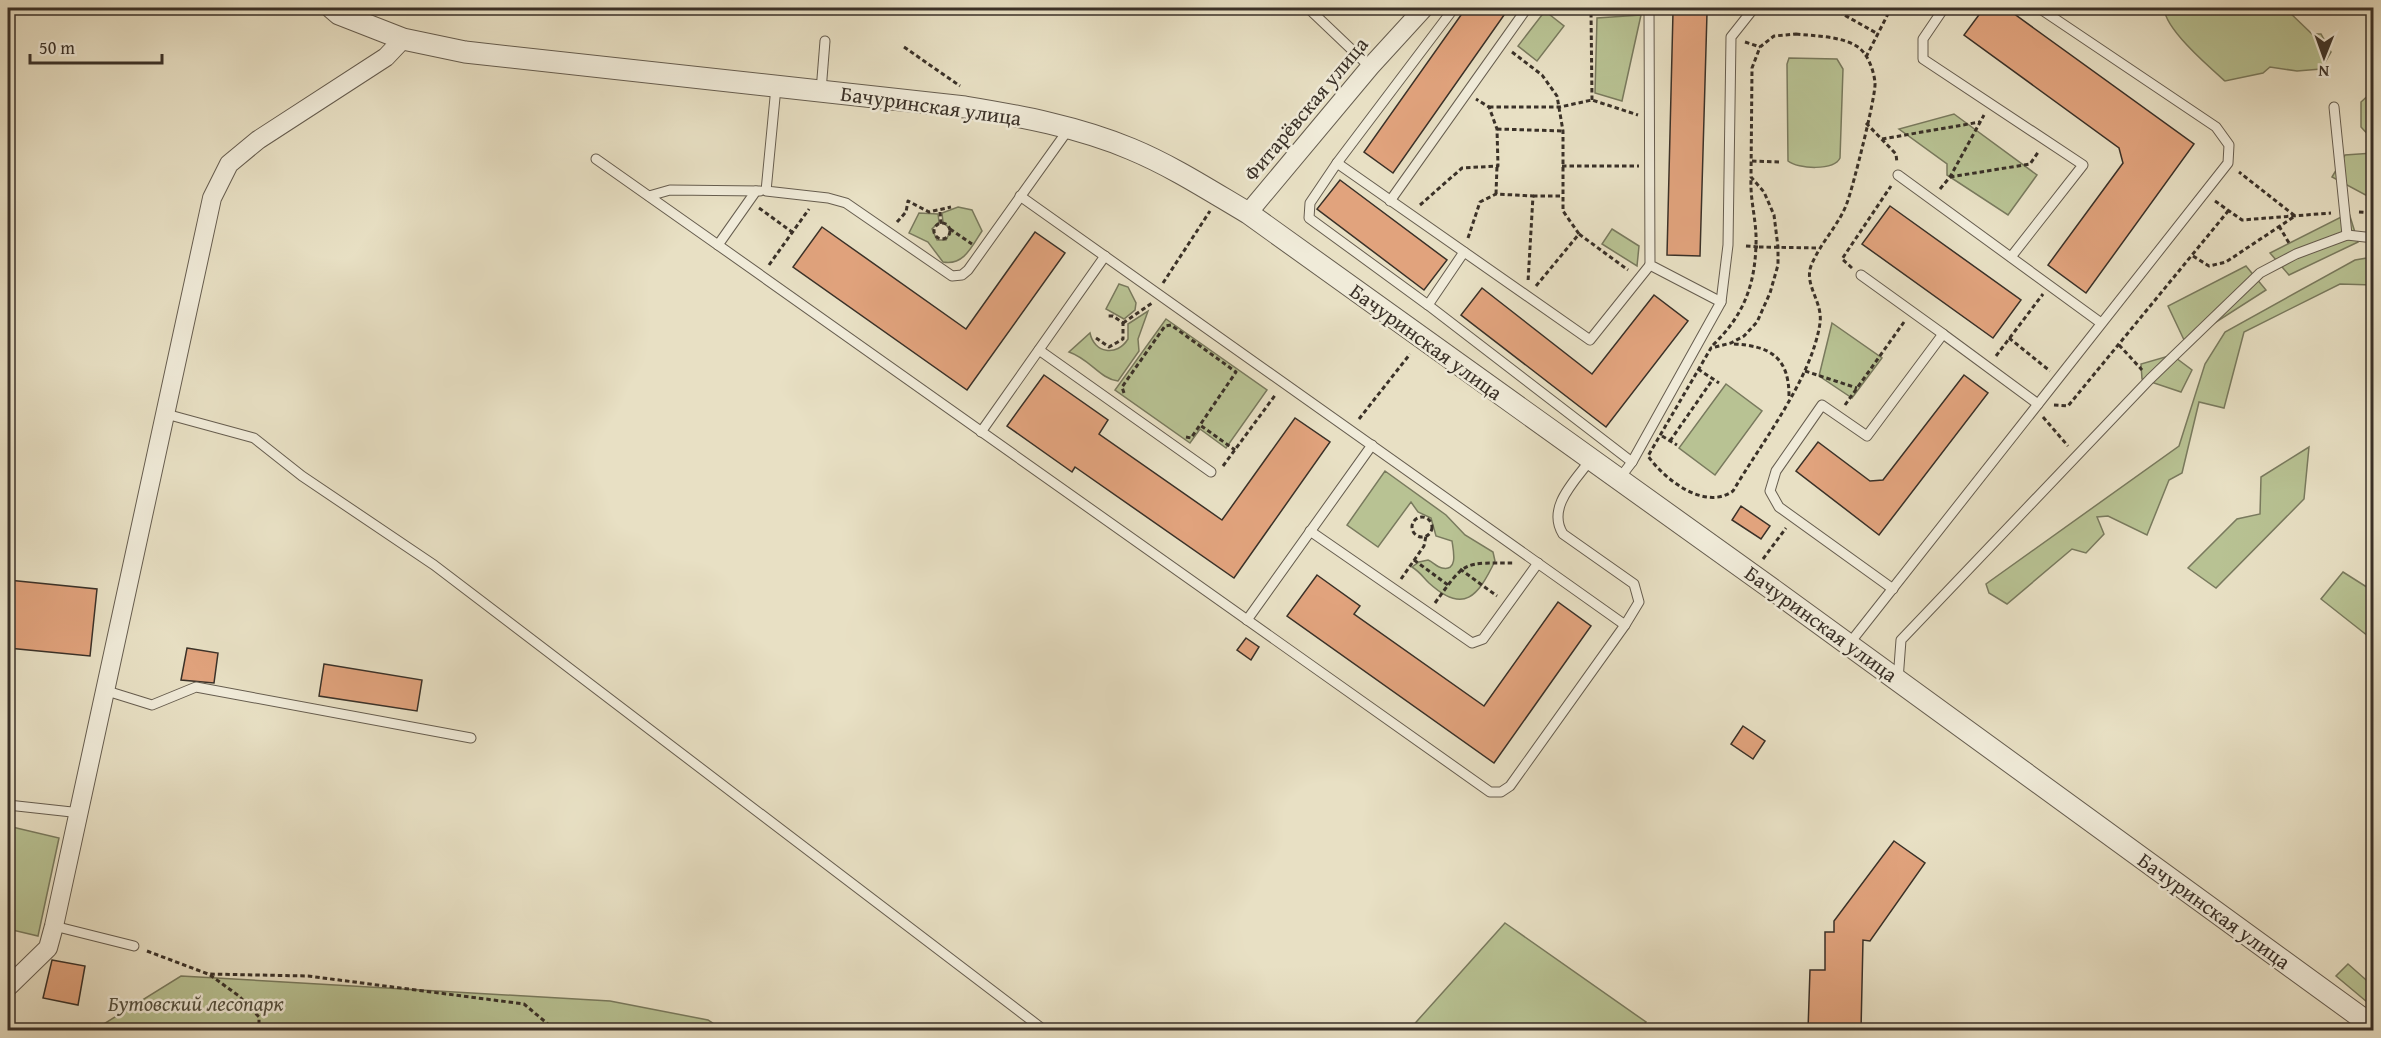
<svg xmlns="http://www.w3.org/2000/svg" width="2381" height="1038" font-family="'Gentium Book Plus',serif">
<rect width="100%" height="100%" fill="#e8e0c4"/>
<filter id="stains"><feTurbulence type="fractalNoise" baseFrequency=".00333" numOctaves="4"/><feColorMatrix values="0 0 0 0 .2 0 0 0 0 .09 0 0 0 0 .02 0 0 0 .5 -.17"/></filter>
<radialGradient id="worn" r=".72"><stop offset=".6" stop-color="#630" stop-opacity="0"/><stop offset="1" stop-color="#630" stop-opacity=".3"/></radialGradient>
<g fill="#b8c293" stroke="#797a5e" stroke-width="1.5">
<path d="M2164,8H2285L2312,34H2321L2331,52L2321,69L2297,71L2270,67L2263,73L2225,81C2208,66 2165,29 2164,8Z"/>
<polygon points="1545,11 1564,26 1537,61 1518,46"/>
<polygon points="1641,15 1622,101 1595,93 1597,18"/>
<path d="M1789,58L1837,59L1843,69L1840,158C1834,171 1798,169 1788,161L1787,64Z"/>
<polygon points="2373,91 2373,140 2361,127 2361,102"/>
<polygon points="1954,114 2037,175 2008,215 1947,175 1947,164 1899,129"/>
<polygon points="2373,153 2373,199 2332,177 2345,155"/>
<path d="M958,207L972,210L982,231C972,246 964,266 943,262L928,242L909,233L919,213L938,214L939,222L932,229L937,240H946L951,230L943,222L942,213Z"/>
<polygon points="2349,213 2358,242 2289,275 2270,253"/>
<polygon points="1612,229 1639,246 1637,266 1602,244"/>
<polygon points="2373,257 2373,285 2340,284 2244,332 2224,408 2199,402 2182,473 2169,480 2147,535 2108,516 2097,517 2104,534 2086,553 2072,549 2007,604 1989,593 1986,584 2179,446 2205,364 2225,332 2355,260"/>
<polygon points="2246,266 2266,290 2185,342 2168,306"/>
<polygon points="1119,284 1128,287 1136,303 1135,310 1124,319 1106,309"/>
<path d="M1148,311L1138,339L1139,351L1118,381C1100,379 1090,359 1069,352L1090,333C1094,353 1117,357 1128,339V324Z"/>
<polygon points="1166,319 1267,390 1226,448 1200,429 1190,443 1115,390"/>
<polygon points="1832,323 1882,358 1852,398 1819,376"/>
<polygon points="2172,355 2192,370 2181,392 2142,379 2141,364"/>
<polygon points="1726,384 1762,411 1715,475 1679,448"/>
<polygon points="2309,447 2304,499 2216,588 2188,568 2237,519 2260,514 2261,477"/>
<path d="M1385,471L1446,515L1465,535L1493,552L1495,561C1478,596 1464,615 1429,583C1423,577 1420,572 1412,567L1419,562L1428,560C1433,562 1437,567 1442,568C1459,572 1453,549 1452,541L1436,536L1431,518L1418,512L1411,502L1378,547L1347,525Z"/>
<polygon points="2343,572 2373,591 2373,640 2321,599"/>
<polygon points="8,826 59,838 38,936 8,929"/>
<polygon points="1505,923 1646,1022 1640,1030 1409,1030"/>
<polygon points="2348,964 2373,986 2373,1007 2336,976"/>
<polygon points="181,976 610,1001 708,1020 723,1030 94,1030"/>
</g>
<g fill="#e1a37d" stroke="#3a3128" stroke-width="1.5">
<polygon points="1466,8 1509,8 1393,173 1364,152"/>
<polygon points="1984,8 2006,8 2194,144 2086,293 2048,265 2123,163 2119,148 1964,35"/>
<polygon points="1673,12 1707,13 1700,256 1667,255"/>
<polygon points="1340,180 1447,260 1424,290 1317,209"/>
<polygon points="1890,206 2021,300 1993,338 1862,244"/>
<polygon points="822,227 966,329 1035,232 1065,253 967,390 793,267"/>
<polygon points="1482,288 1592,374 1654,295 1688,321 1606,427 1461,315"/>
<polygon points="1044,375 1108,420 1099,434 1222,520 1295,418 1330,442 1234,578 1075,467 1072,472 1007,426"/>
<polygon points="1964,375 1988,393 1879,535 1796,471 1818,442 1870,481 1883,480"/>
<polygon points="1741,506 1770,526 1761,539 1732,520"/>
<polygon points="1317,575 1360,606 1354,614 1484,706 1558,602 1591,626 1494,763 1287,616"/>
<polygon points="8,580 97,589 90,656 8,648"/>
<polygon points="1246,638 1259,647 1251,660 1237,650"/>
<polygon points="187,648 218,653 214,683 181,680"/>
<polygon points="324,664 422,680 417,711 319,696"/>
<polygon points="1743,726 1765,741 1753,759 1731,744"/>
<polygon points="1894,841 1925,863 1870,941 1863,940 1861,1030 1808,1030 1810,970 1825,970 1825,932 1834,932 1834,921"/>
<polygon points="52,960 85,966 78,1005 43,998"/>
</g>
<g fill="none" stroke-linecap="round" stroke-linejoin="round">
<g stroke="#665d4f" stroke-width="11">
<g id="service">
<polyline points="1308,8 1370,67"/>
<polyline points="1454,8 1337,163 1310,203 1309,218 1428,305 1632,462"/>
<polyline points="1649,8 1650,265 1721,302"/>
<polyline points="1944,8 1923,39 1923,59 2083,165 2011,257"/>
<polyline points="776,87 766,191 828,198 846,203 952,276 962,275 968,270 1068,130"/>
<polyline points="821,91 825,41"/>
<polyline points="2334,107 2347,235"/>
<polyline points="596,159 718,245"/>
<polyline points="1337,163 1590,340 1650,265"/>
<polyline points="1898,175 2101,323"/>
<polyline points="756,191 718,245 1490,792 1501,792 1510,786 1625,625"/>
<polyline points="649,196 670,190 760,191"/>
<path d="M1020,196L1625,625L1639,602L1634,584L1563,534C1546,507 1576,480 1591,459"/>
<polyline points="1390,201 1527,8"/>
<polyline points="1861,275 1943,334"/>
<polyline points="1428,305 1464,252"/>
<polyline points="1039,350 1211,472"/>
<polyline points="166,414 254,438 302,476 434,565 1044,1030"/>
<polyline points="981,432 1105,256"/>
<polyline points="1619,479 1632,462 1721,302 1728,245 1731,37 1754,8"/>
<polyline points="1310,531 1472,643 1483,639 1538,563"/>
<polyline points="1893,589 1779,507 1770,491 1776,471 1822,405 1867,436 1943,334 2038,404"/>
<polyline points="1247,620 1372,445"/>
<polyline points="1849,644 2228,163 2229,145 2216,127 2039,8"/>
<polyline points="1898,680 1901,640 2150,379 2260,273 2296,254 2347,235 2374,238"/>
<polyline points="107,691 152,705 196,687 471,738"/>
<polyline points="8,805 81,813"/>
<polyline points="54,926 134,946"/>
</g>
</g>
<g stroke="#665d4f" stroke-width="20">
<g id="minor">
<polyline points="1248,213 1370,67 1424,8"/>
<polyline points="8,987 48,948 54,926 212,198 229,164 258,140 386,57 403,39"/>
</g>
</g>
<g stroke="#665d4f" stroke-width="23">
<path id="tertiary" d="M332,8L339,14L403,39L465,52L965,107C1020,116 1079,127 1131,149C1172,166 1209,190 1248,213L1779,594L2374,1027"/>
</g>
<g stroke="#3a3128" stroke-width="3" stroke-dasharray="4.5 3" stroke-linecap="butt">
<polyline points="1832,8 1878,34"/>
<path d="M1796,34C1814,36 1842,36 1858,47C1868,54 1874,71 1875,83C1876,96 1853,187 1847,203C1839,225 1820,243 1811,266C1804,285 1823,302 1820,323C1812,378 1762,442 1733,491C1705,511 1665,480 1648,456L1711,348L1731,343L1744,336L1757,322L1770,293L1778,265V247L1774,215L1764,192L1751,177L1752,68L1760,47L1774,36Z"/>
<polyline points="1745,42 1760,47"/>
<polyline points="904,47 960,86"/>
<polyline points="1512,52 1542,75 1557,96 1563,131 1563,211 1579,234"/>
<polyline points="1866,57 1891,8"/>
<polyline points="1592,100 1591,11 1638,9"/>
<polyline points="1489,107 1560,107 1592,100 1638,115"/>
<polyline points="1866,123 1896,154 1897,163"/>
<polyline points="1497,129 1563,131"/>
<polyline points="1882,139 1980,122"/>
<polyline points="1752,161 1781,162"/>
<polyline points="1562,166 1639,166"/>
<polyline points="1950,177 2030,164 2039,151"/>
<polyline points="1940,189 1950,177 1984,115"/>
<polyline points="1496,194 1497,166"/>
<polyline points="1533,196 1561,196"/>
<polyline points="2215,201 2242,220 2331,213"/>
<polyline points="1420,205 1462,168 1498,166 1497,129 1489,107 1476,99"/>
<polyline points="759,208 792,232"/>
<polyline points="940,212 941,224"/>
<polyline points="2359,212 2372,213"/>
<polyline points="897,222 906,212 908,201 929,212 951,207"/>
<circle cx="942" cy="231" r="8"/>
<polyline points="2279,226 2289,243"/>
<polyline points="950,229 972,244"/>
<polyline points="1468,238 1480,202 1496,194 1533,196 1528,282"/>
<polyline points="1759,247 1819,248"/>
<polyline points="2193,256 2209,266 2226,262 2295,216 2239,172"/>
<polyline points="769,265 809,209"/>
<polyline points="1852,268 1842,259 1891,186"/>
<polyline points="1163,283 1210,211"/>
<polyline points="1536,286 1579,234 1628,270"/>
<polyline points="1123,323 1152,303"/>
<polyline points="1096,338 1109,347 1123,339 1123,323 1113,316 1108,316"/>
<polyline points="2009,338 2050,371"/>
<path d="M1734,344C1770,346 1789,357 1789,396"/>
<path d="M1713,345C1743,316 1755,286 1756,244C1757,222 1750,201 1751,179"/>
<polyline points="2119,345 2142,370"/>
<polyline points="1996,356 2043,294"/>
<polyline points="1698,369 1719,383"/>
<polyline points="1805,371 1857,388"/>
<polyline points="1124,393 1122,387 1165,326 1171,325 1236,372 1200,425"/>
<polyline points="1845,405 1904,322"/>
<polyline points="2054,405 2068,406 2229,210"/>
<polyline points="2043,417 2068,446"/>
<polyline points="1359,419 1410,354"/>
<polyline points="1662,436 1677,445"/>
<polyline points="1186,437 1191,438 1200,425 1235,450"/>
<polyline points="1670,441 1713,379"/>
<polyline points="1223,466 1276,394"/>
<circle cx="1422" cy="527" r="10"/>
<polyline points="1763,559 1786,528"/>
<polyline points="1414,560 1448,585"/>
<polyline points="1460,569 1497,596"/>
<polyline points="1401,579 1424,546 1426,536"/>
<path d="M1435,603C1466,560 1462,563 1515,563"/>
<polyline points="147,951 208,974 308,976 524,1004 555,1030"/>
<polyline points="210,975 239,996 259,1017 259,1030"/>
</g>
<use href="#service" stroke="#f0ebd9" stroke-width="9"/>
<use href="#minor" stroke="#f0ebd9" stroke-width="18"/>
<use href="#tertiary" stroke="#f0ebd9" stroke-width="21"/>
<polyline stroke="#3a3128" stroke-width="3" stroke-dasharray="4.5 3" stroke-linecap="butt" points="1746,246 1759,247"/>
</g>
<g text-anchor="middle" stroke-width="5" stroke-linejoin="round" paint-order="stroke">
<g font-size="21" fill="#3a3128" stroke="#f0ebd9">
<text transform="translate(931 106) rotate(8)" y="7">Бачуринская улица</text>
<text transform="translate(1306 109) rotate(-50)" y="7">Фитарёвская улица</text>
<text transform="translate(1426 342) rotate(36)" y="7">Бачуринская улица</text>
<text transform="translate(1821 624) rotate(36)" y="7">Бачуринская улица</text>
<text transform="translate(2214 911) rotate(36)" y="7">Бачуринская улица</text>
</g>
<g font-size="21" font-style="italic" fill="#534e3d" stroke="#f0ebd9">
<text x="196" y="1011">Бутовский лесопарк</text>
</g>
</g>
<rect width="2381" height="1038" fill="none" stroke="#e8e0c4" stroke-width="30"/>
<rect x="9" y="9" width="2363" height="1020" fill="none" stroke="#3a3128" stroke-width="3"/>
<rect x="15" y="15" width="2351" height="1008" fill="none" stroke="#3a3128" stroke-width="1.5"/>
<g transform="translate(2324 57) rotate(181)" stroke="#f0ebd9" stroke-width="4.5" paint-order="stroke">
<path d="M0-4.5L10 22L0 15L-10 22Z" fill="#3a3128"/>
<text y="-9" font-size="16" font-weight="bold" text-anchor="middle" fill="#3a3128">N</text>
</g>
<path d="M30 54v9h132v-9" fill="none" stroke="#3a3128" stroke-width="3"/>
<text x="39" y="54" font-size="18" fill="#3a3128" stroke="#f0ebd9" stroke-width="4.5" paint-order="stroke">50 m</text>
<rect width="100%" height="100%" filter="url(#stains)"/>
<rect width="100%" height="100%" fill="url(#worn)"/>
</svg>
